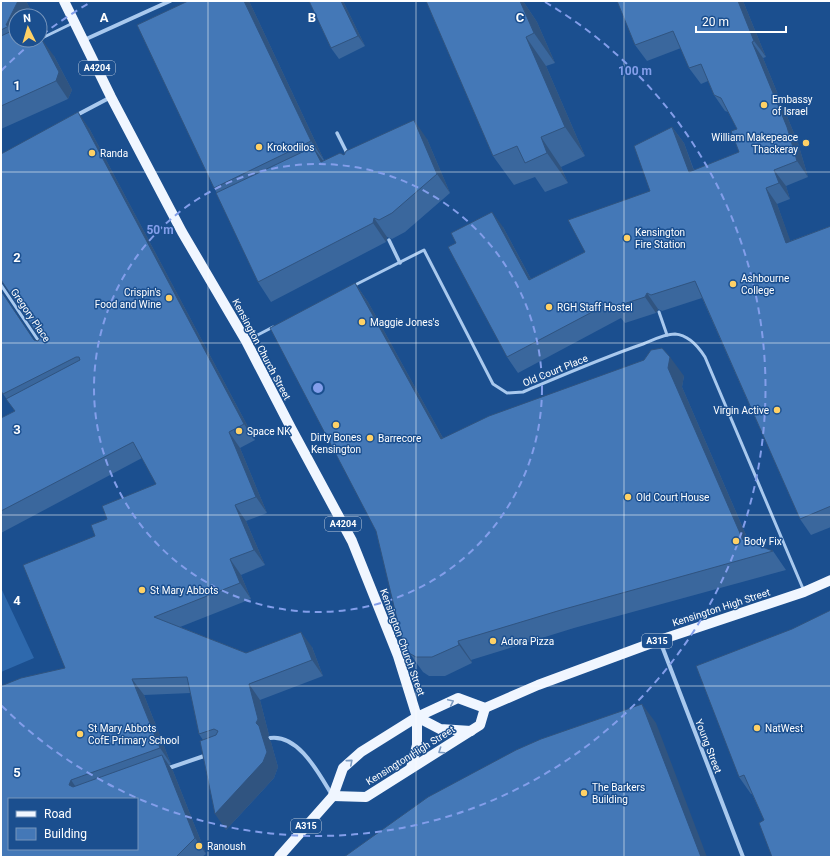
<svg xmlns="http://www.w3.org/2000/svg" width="832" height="858" font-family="Roboto,sans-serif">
<rect width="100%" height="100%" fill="#1b4f8f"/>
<polygon fill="#2e69ad" points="1,588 34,658 1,672"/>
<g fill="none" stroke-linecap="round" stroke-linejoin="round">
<g stroke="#a9c9ee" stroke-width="3">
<polyline points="40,39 73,23"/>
<polyline points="1,285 40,343"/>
<path d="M353,286L424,250L493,384L507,393L523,392C563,375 602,358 643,344C653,340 664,334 675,334C689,335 698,346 705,357L804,591"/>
<polyline points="659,312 667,335"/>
<polyline points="248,340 273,327"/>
</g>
<g stroke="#a9c9ee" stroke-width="3.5">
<polyline points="337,133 347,153"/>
<polyline points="389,240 400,263"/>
</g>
<g stroke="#a9c9ee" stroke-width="4">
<polyline points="84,40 170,1"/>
<polyline points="75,116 111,97"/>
<polyline points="660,641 743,857"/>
<path d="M270,738C299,734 319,774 332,795"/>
<polyline points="166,769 207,755"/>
</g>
<g stroke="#f0f6ff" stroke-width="10">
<polyline points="64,1 111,97 182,232 246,341 291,428 352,541 398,656 417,717 417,745 411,768"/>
<polyline points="417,717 440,729 471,731"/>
<polyline points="333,796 366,797 480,725 485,708"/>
<polyline points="279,857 333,796 343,768 361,752 417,717 458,698 485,708 538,685 660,640 804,592 831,580"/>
</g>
</g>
<g fill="#3a679d">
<polygon points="1,1 26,1 33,14 32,16 16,16 16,40 54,56 72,90 68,99 1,129"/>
<polygon points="188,1 249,1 324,160 344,155 427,139 450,193 405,232 392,239 387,237 386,242 271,302 258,282 217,193 214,188"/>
<polygon points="309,1 343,1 365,46 339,59 331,48"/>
<polygon points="426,1 523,1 537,22 555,63 546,66 585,156 561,167 568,183 545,192 535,177 514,185 493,156"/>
<polygon points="617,1 743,1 766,57 763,58 798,143 808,177 786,186 790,199 777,204 790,241 831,226 831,527 811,535 800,519 702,298 662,311 658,309 656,313 625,323 621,318 518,373 507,357 503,227 531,279 585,252 650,191 672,127 684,143 694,170 739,152 737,129 728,112 725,111 714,95 708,81 701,84 689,68 681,48 647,61 635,45"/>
<polygon points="89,128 255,440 240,448 267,513 246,521 265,565 241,575 251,599 180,627 246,653 312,647 323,676 260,700 269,735 268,737 271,742 278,767 274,778 226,830 203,740 199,734 191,693 144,695 171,764 169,765 173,771 206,854 202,857 1,857 65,668 95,536 107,519 156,484 142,458 1,533 1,418 15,411 1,391 35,340 38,341 40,338 3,283 1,283 1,154"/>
<polygon points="355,283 368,302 443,438 684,376 682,387 749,542 773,551 786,570 574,628 471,660 472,663 445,676 429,676 423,672 403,644"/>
<polygon points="792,629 764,820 752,794 751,794 739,777"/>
</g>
<g fill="#305480">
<polygon points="18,1 26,1 33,14 32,16 16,16 16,36 9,26 6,25"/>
<polygon points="244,1 249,1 324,160 311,141"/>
<polygon points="341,1 343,1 365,46 358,36"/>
<polygon points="520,1 523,1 537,22 555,63 534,33"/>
<polygon points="738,1 743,1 766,57 754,41"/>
<polygon points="526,37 546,66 585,156 565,127"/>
<polygon points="41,38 54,56 72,90 68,99 56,81"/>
<polygon points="752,42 763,58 798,143 808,177 797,161"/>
<polygon points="78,112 89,128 255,440 244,424"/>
<polygon points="414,120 427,139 450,193 437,174"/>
<polygon points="672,127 684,143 700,188 689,172"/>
<polygon points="541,137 561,167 568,183 547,153"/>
<polygon points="313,147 327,166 321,162"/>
<polygon points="774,170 786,186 790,199 779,183"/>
<polygon points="766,188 777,204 797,259 786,243"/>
<polygon points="492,212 503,227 540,296 529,280"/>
<polygon points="374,218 387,237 386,242 373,223"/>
<polygon points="355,283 368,302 454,458 441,439"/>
<polygon points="647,293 658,309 656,313 645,297"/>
<polygon points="670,357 684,376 682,387 755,556 743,540 668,368"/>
<polygon points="229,432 240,448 267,513 256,497"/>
<polygon points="235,505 246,521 265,565 254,550"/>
<polygon points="230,559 241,575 251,599 240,583"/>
<polygon points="301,632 312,647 323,676 312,660"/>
<polygon points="458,641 471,660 472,663 459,645"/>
<polygon points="132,679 144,695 171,764 160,748"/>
<polygon points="249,684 260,700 269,735 268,737 271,742 278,767 274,778 226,830 215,814 256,723"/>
<polygon points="642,704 656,723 707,857 701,857"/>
<polygon points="162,755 173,771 206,854 195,838"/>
<polygon points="71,780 82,796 69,785"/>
</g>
<g fill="#4478b7" stroke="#305480" fill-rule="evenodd">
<polygon points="1,1 18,1 6,25 9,26 1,30"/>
<polygon points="188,1 244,1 311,141 214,188 137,25"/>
<polygon points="309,1 341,1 358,36 331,48"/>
<polygon points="426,1 520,1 534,33 526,37 565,127 541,137 547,153 525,163 517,146 493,156"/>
<polygon points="617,1 738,1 754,41 752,42 787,127 797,161 774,170 779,183 766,188 786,243 831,226 831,506 800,519 695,281 651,295 647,293 645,297 614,307 611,302 507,357 448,247 456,243 451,233 492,212 529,280 585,252 568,220 650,191 634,146 672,127 689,172 739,152 731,131 737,129 721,98 714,95 701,64 689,68 673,31 635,45"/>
<polygon points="16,29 16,40 40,40 40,37 41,38 59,72 56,81 1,106 1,36"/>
<path d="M78,112L244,424L229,432L256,497L235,505L254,550L230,559L240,583L154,617L246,653L301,632L312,660L249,684L258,719L256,723L259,726L267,752L263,762L215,814L200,741L216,735L218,731L214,729L199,734L187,677L132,679L160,748L71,780L69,785L73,787L162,755L195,838L176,857H1V686L21,678L65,668L23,565L95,536L91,525L107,519L102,506L156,484L133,442L1,511V418L15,411L6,399L80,360L79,357H76L3,394L1,391V291L34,340L38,341L40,338L1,280V154ZM9,799H137V849H9Z"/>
<polygon points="414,120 437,174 392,213 379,220 374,218 373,223 258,282 216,193 313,147 321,162 340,153 344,155 346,151"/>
<polygon points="355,283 441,439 489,416 644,360 651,350 662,348 670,357 668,368 743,540 773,551 561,610 458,641 459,645 432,657 416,657 409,653 403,644 376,531 270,328"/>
<polygon points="831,610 831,857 772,857 759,823 764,820 744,775 739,777 696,666 792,629"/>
<polygon points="642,704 701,857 344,857 428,797 516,750 541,739"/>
</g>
<defs><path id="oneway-chevron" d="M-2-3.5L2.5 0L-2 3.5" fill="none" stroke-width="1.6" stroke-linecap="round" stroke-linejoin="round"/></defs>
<g stroke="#7b9ac1">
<use href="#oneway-chevron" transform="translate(451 702) rotate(-25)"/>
<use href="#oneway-chevron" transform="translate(441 751) rotate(146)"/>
<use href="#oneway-chevron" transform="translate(350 762) rotate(-41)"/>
</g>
<path fill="none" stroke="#fff" stroke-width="1" stroke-opacity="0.55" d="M208,1V857M416,1V857M624,1V857M1,172H831M1,343H831M1,515H831M1,686H831"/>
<g fill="none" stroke="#839eea" stroke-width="2" stroke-dasharray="7 5">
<circle cx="318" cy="388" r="224"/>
<path d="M1 71A448 448 0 0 1 33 42M42 35A448 448 0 0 1 91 2M545 2A448 448 0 1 1 1 705"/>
</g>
<g fill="#ffd166" stroke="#1b4f8f" stroke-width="1.5">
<circle cx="764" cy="105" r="4"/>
<circle cx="806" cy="143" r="4"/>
<circle cx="259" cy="147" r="4"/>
<circle cx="92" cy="153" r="4"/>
<circle cx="627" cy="238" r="4"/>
<circle cx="733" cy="284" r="4"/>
<circle cx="169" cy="298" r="4"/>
<circle cx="549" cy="307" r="4"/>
<circle cx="362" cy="322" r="4"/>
<circle cx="777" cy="410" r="4"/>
<circle cx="336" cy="425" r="4"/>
<circle cx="239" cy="431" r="4"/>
<circle cx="370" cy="438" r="4"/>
<circle cx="628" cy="497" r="4"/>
<circle cx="736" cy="541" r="4"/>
<circle cx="142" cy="590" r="4"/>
<circle cx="493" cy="641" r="4"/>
<circle cx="757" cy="728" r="4"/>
<circle cx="80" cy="734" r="4"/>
<circle cx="584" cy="793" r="4"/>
<circle cx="199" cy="846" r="4"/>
</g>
<g text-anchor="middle" stroke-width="3" stroke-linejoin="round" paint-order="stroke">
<g fill="#1b4f8f" stroke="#bbcadd" stroke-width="1">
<rect x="79" y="61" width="36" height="14" rx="3"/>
<rect x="325" y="517" width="36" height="14" rx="3"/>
<rect x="642" y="634" width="30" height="14" rx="3"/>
<rect x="291" y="819" width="30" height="14" rx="3"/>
</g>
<g font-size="9" font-weight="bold" fill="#fff">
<text x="97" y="71">A4204</text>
<text x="343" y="527">A4204</text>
<text x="657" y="644">A315</text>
<text x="306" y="829">A315</text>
</g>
<g font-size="10" fill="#fff" stroke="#1b4f8f" text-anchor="start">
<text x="772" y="103">Embassy<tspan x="772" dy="12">of Israel</tspan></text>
<text x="798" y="141" text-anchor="end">William Makepeace<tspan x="798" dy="12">Thackeray</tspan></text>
<text x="267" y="151">Krokodilos</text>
<text x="100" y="157">Randa</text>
<text x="635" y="236">Kensington<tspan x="635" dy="12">Fire Station</tspan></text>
<text x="741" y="282">Ashbourne<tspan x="741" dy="12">College</tspan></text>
<text x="161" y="296" text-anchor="end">Crispin's<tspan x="161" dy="12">Food and Wine</tspan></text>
<text x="557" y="311">RGH Staff Hostel</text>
<text x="370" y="326">Maggie Jones's</text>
<text x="769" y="414" text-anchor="end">Virgin Active</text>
<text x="247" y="435">Space NK</text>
<text x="336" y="441" text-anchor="middle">Dirty Bones<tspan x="336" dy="12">Kensington</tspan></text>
<text x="378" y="442">Barrecore</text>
<text x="636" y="501">Old Court House</text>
<text x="744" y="545">Body Fix</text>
<text x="150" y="594">St Mary Abbots</text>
<text x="501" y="645">Adora Pizza</text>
<text x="88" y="732">St Mary Abbots<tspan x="88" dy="12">CofE Primary School</tspan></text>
<text x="765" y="732">NatWest</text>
<text x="592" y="791">The Barkers<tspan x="592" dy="12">Building</tspan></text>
<text x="207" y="850">Ranoush</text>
</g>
<g font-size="10" fill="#fff" stroke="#1b4f8f">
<text transform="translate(31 315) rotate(56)" y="4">Gregory Place</text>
<text transform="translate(262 349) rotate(62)" y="4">Kensington Church Street</text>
<text transform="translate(555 370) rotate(-22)" y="4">Old Court Place</text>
<text transform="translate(721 607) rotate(-18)" y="4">Kensington High Street</text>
<text transform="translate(403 642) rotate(70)" y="4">Kensington Church Street</text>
<text transform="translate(709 746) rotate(69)" y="4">Young Street</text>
<text transform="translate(410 755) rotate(-32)" y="4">Kensington High Street</text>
</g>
</g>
<g font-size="13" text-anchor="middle" font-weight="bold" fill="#fff" stroke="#1b4f8f" stroke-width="3" stroke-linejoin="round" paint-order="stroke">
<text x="104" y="22">A</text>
<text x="312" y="22">B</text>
<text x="520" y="22">C</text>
<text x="17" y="90">1</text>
<text x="17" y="262">2</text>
<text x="17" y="434">3</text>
<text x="17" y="605">4</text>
<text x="17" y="777">5</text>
</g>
<circle cx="318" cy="388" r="6" fill="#839eea" stroke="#1b4f8f" stroke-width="2"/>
<g font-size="12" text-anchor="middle" font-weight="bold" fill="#839eea" stroke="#1b4f8f" stroke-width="3" stroke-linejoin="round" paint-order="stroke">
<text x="635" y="75">100 m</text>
<text x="160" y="234">50 m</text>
</g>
<rect width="832" height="858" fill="none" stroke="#ffffff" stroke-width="4"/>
<rect x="8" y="798" width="130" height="52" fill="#1b4f8f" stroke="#7695bc"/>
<rect x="16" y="811" width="20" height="6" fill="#f0f6ff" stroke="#7695bc"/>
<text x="44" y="818" font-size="12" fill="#ffffff">Road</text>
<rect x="16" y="828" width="20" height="12" fill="#4478b7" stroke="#7695bc"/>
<text x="44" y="838" font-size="12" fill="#ffffff">Building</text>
<g transform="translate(28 28) rotate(355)"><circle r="19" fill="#1b4f8f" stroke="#7695bc"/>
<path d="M0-3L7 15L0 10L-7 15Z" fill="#ffd166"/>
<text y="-6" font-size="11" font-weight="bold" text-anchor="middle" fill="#ffffff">N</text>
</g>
<path d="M696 26v6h90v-6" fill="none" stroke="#ffffff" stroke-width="2"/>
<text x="702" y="26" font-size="12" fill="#ffffff" stroke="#1b4f8f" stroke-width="3" paint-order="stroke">20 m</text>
</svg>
